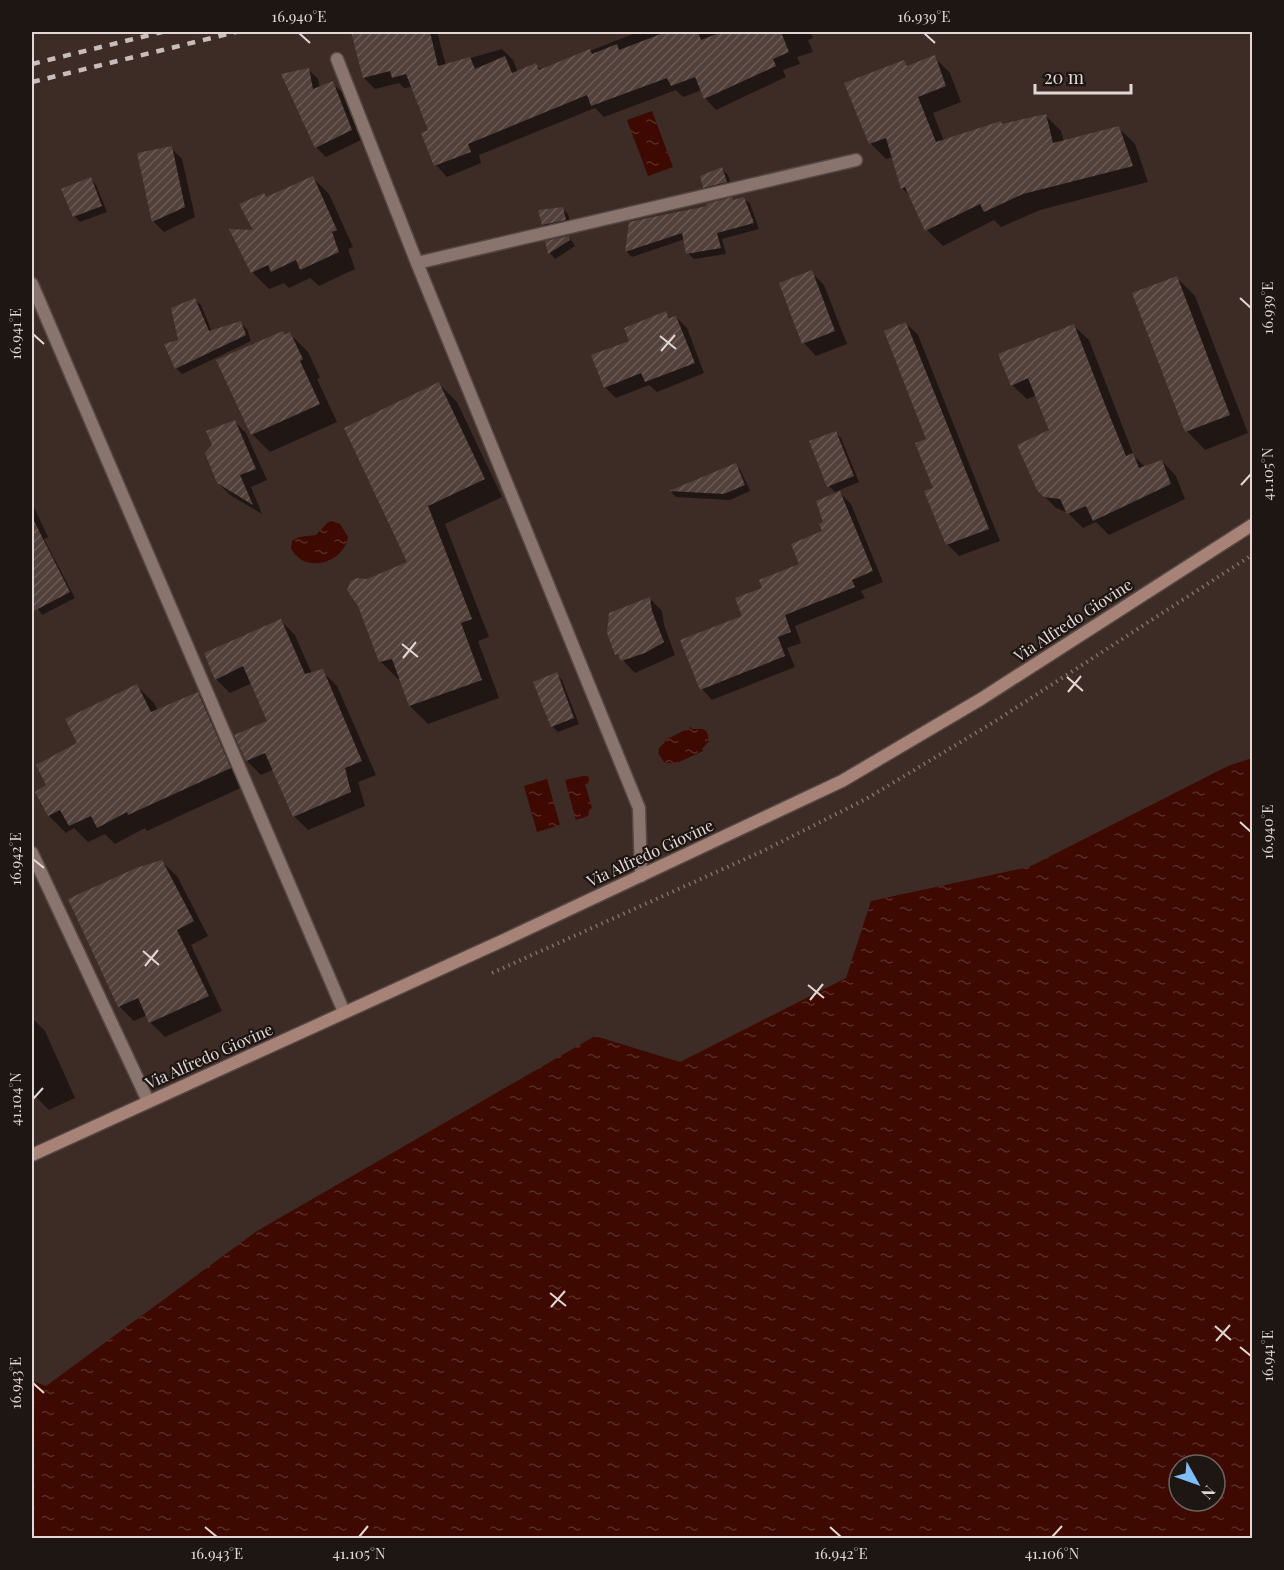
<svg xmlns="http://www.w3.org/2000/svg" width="1284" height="1570" font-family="'Playfair Display',serif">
<defs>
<pattern id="water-ripples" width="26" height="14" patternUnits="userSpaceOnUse" patternTransform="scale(1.5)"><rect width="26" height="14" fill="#3d0900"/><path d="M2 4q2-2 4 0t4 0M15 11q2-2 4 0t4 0" fill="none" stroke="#592c24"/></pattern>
<pattern id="building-hatch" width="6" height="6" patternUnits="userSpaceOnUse" patternTransform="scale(1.5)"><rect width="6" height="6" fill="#52403a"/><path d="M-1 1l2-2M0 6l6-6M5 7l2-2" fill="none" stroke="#6b5b56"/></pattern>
</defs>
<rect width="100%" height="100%" fill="#3d2b26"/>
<g fill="url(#water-ripples)" fill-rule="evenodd">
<polygon points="652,111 673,167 648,176 627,120"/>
<path d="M331,521L340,524L348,537C344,563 304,575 291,548L292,541L299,537L316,535L327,523Z"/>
<polygon points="691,727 692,729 703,729 707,732 709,741 702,749 703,751 675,764 664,762 658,753 659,748 665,742 665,740"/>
<path d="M1252,758V1538H32V1381L46,1386L257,1231L595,1036L680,1062L846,978L871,901L1029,867L1228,766ZM1179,1465H1215V1501H1179Z"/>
<polygon points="583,776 588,776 590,783 585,784 592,808 589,810 588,816 576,820 565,780"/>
<polygon points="547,779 560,825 537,832 524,786"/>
</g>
<g fill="#0007">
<polygon points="353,32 437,32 446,65 502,49 513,60 518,73 536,65 541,70 633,34 632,32 811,32 813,38 808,40 813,52 797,57 800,64 783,70 786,77 716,110 705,98 702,90 683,97 676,90 604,117 595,108 479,155 481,163 447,177 436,165 423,134 429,131 412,87 404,88 399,83 375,89 364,78"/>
<polygon points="934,57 950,73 961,102 933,113 944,141 1045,115 1061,131 1064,142 1119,128 1135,144 1148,182 1040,210 1001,227 994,220 943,246 927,230 910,196 902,188 893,157 886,159 870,143 904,62 909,67"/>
<polygon points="309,70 318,79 320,88 332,83 342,92 361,140 326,157 316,147"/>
<polygon points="171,148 182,159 195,217 164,232 153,221"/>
<polygon points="722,169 728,175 732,188 710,193 704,187"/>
<polygon points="312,177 329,194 353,247 348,249 355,269 319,286 310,278 289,288 284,283 269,289 252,272 255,232 267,198"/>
<polygon points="91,179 96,185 107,212 80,222 74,216"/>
<polygon points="744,198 750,204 759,229 722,239 726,254 694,259 688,253 685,239 632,257 627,252 630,223"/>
<polygon points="562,208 568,214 571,225 549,230 543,225"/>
<polygon points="569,237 575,246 555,259 550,253 547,242"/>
<polygon points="811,272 824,285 847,344 816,356 804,343 781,284"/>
<polygon points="1177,278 1195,296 1248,433 1205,450 1187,431"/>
<polygon points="195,300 201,305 212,332 241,323 247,329 251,341 182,374 176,368"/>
<polygon points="666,313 672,319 676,317 687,328 704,373 657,392 649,385 616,398 605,387 631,342"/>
<polygon points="906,323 918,335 1000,541 959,556 947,544 935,488 928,440"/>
<polygon points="1074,326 1089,340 1134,456 1145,467 1162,461 1176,476 1185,499 1109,535 1096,522 1083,528 1068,513 1056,508 1041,493 1051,431 1037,395 1027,399 1012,385"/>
<polygon points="282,332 286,336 290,334 308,352 320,378 317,379 337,422 270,452 252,434"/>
<polygon points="439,384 457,402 502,497 445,524 489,637 478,641 499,698 428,724 410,706 400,679 398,679 380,661 367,580 409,562"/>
<polygon points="235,422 246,433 267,480 251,487 262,514 230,495 218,483"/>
<polygon points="835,432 841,438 859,482 835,492 829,486 811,442"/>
<polygon points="735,465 741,471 750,491 730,500 676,497 671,492"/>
<polygon points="840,493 851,504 883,582 861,591 865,598 795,626 801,643 787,648 795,667 712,700 702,689 682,641 744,617 764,589 801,565 824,532 825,523"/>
<polygon points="32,503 48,537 44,539 75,598 42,615 32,600"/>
<polygon points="650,599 662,611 664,625 675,655 635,673 617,654"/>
<polygon points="281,621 295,635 312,674 322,671 337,686 376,775 358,782 365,806 308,830 294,816 274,769 261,775 247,761 269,722 252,683 230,693 216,679"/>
<polygon points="556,674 562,680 579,724 558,732 552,726"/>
<polygon points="137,686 154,703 158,711 198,694 215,711 247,785 147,831 145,828 115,844 105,834 88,842 74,828 66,833 49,816 48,785 79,744"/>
<polygon points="162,862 177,876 208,936 191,945 222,1011 165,1037 150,1022 147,1015 134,1021 119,1006"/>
<polygon points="32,1018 45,1031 75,1098 49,1110 32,1093"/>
</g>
<g fill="url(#building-hatch)">
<polygon points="351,32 430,32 438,66 470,57 475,69 505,56 512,73 536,63 539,70 590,49 592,54 617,44 619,50 666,32 698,32 701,40 722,32 781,32 789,52 773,59 776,66 704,99 695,77 671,86 667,78 591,106 587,95 468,144 471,152 434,166 421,133 428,130 406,74 392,78 390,71 363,78"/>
<polygon points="935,55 946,86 918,97 936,142 1001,121 1002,124 1046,114 1053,143 1119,126 1133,166 1023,194 984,212 980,204 925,231 905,187 901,189 886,138 869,144 844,83 904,60 907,66"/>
<polygon points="309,68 313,89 333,81 352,130 315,148 281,74"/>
<polygon points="172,146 185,207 152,222 137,153"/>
<polygon points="722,167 727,182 703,188 700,176"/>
<polygon points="313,176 337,230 332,232 339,252 300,270 296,260 271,272 268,265 251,273 229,229 253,230 239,204 264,193 266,197"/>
<polygon points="91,177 102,206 73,217 61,189"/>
<polygon points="732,197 733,200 744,197 754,223 717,233 721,248 686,254 682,233 625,252 629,222 707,206 706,204"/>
<polygon points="563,207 566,220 542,225 538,210"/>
<polygon points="569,236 570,240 548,254 545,241"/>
<polygon points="812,270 835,331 802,344 779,283"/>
<polygon points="1177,276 1230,415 1185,432 1132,293"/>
<polygon points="195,298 209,331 241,321 246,335 175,369 164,344 178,340 171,308"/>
<polygon points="666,311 669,318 676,316 695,363 645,382 641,373 604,388 591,355 629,341 624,328"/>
<polygon points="906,322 989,529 946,545 924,491 933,488 915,443 926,439 884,331"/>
<polygon points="1074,324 1106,407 1126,456 1133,453 1139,468 1162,460 1171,484 1093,521 1086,506 1067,514 1060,499 1044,497 1037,490 1017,445 1049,430 1028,378 1011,386 998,354"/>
<polygon points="283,331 285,335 290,332 303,359 300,361 320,404 251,435 216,360"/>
<polygon points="439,382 485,479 428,506 472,619 461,623 482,680 409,706 392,659 379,662 358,606 347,590 351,581 357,578 367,579 407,562 344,428"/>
<polygon points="235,420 256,469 240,475 253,505 217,483 205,453 212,445 206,431"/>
<polygon points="836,431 854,476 827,487 809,441"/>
<polygon points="736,463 745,485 724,494 669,491"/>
<polygon points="840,491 873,571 852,580 855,587 785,615 791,632 778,637 785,656 700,690 680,640 742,616 735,598 762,588 759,580 799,564 791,544 822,531 819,524 823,522 816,501"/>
<polygon points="32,517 70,592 32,612"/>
<polygon points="650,597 652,611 664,642 645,653 621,661 618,654 615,655 607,633 609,613"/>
<polygon points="281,619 305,674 323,669 362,761 345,768 351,792 293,817 265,753 246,761 234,735 267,721 243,666 215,680 204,653"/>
<polygon points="557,672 574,718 551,727 533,682"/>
<polygon points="137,684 151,712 198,692 231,768 128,815 127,812 97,828 91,816 69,826 60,810 48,816 35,792 46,785 36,765 77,743 65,719"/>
<polygon points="162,860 194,921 177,930 209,996 149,1023 138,998 118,1007 68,899 136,868"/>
</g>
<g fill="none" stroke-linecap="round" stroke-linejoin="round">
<g stroke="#554742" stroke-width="15">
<g id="street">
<polyline points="337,59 417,263 639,808 641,876"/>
<polyline points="417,263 856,160"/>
<polyline points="32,284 344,1012"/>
<polyline points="32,853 148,1101"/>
</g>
</g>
<g stroke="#554742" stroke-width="15">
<polyline id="secondary" points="32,1155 504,940 842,781 981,699 1252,525"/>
</g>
<polyline stroke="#80716c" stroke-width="4" stroke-dasharray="1.5 4.5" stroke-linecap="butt" points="492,973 763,851 866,799 994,722 1252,555"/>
<use href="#street" stroke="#89746e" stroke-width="12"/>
<use href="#secondary" stroke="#a78277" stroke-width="12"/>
<g stroke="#c9bdb9" stroke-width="4.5" stroke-dasharray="8 8" stroke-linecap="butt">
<polyline points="32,64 162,32"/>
<polyline points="32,82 236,32"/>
</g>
</g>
<path fill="none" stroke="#e2d7d3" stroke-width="2" d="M299,33L310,43M924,33L935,43M1240,298L1251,308M33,334L44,344M660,336L676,349M661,351L675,335M1241,485L1251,474M402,644L418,657M403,658L416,642M1067,677L1083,691M1068,692L1081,676M1240,822L1251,832M33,859L44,868M143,951L159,965M145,966L158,950M808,985L824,998M810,1000L823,984M33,1099L43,1088M550,1293L566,1306M551,1307L565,1291M1215,1326L1231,1340M1216,1341L1230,1325M1240,1347L1251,1356M33,1383L44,1393M205,1527L217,1537M830,1527L841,1537M359,1537L368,1526M1052,1537L1062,1526"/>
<g text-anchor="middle" stroke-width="4.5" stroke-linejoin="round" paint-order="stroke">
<g font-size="16" fill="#e2d7d3" stroke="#1e1613">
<text transform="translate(1073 620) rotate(-33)" y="6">Via Alfredo Giovine</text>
<text transform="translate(650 853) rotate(-25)" y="6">Via Alfredo Giovine</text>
<text transform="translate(209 1056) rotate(-24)" y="6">Via Alfredo Giovine</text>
</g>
</g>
<rect width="1284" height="1570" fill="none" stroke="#1e1613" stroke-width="66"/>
<g transform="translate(1197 1483) rotate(130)"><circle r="28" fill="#1e1613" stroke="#6c6360" stroke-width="1.5"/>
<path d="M0-4.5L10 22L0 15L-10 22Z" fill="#7fbdf9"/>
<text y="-9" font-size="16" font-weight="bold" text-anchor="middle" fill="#e2d7d3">N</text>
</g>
<path d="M1035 84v9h96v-9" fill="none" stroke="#e2d7d3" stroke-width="3"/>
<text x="1044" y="84" font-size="18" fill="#e2d7d3" stroke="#1e1613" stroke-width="4.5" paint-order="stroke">20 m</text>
<rect x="33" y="33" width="1218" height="1504" fill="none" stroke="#e2d7d3" stroke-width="2"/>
<g font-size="15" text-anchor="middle" fill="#e2d7d3">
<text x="299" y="22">16.940°E</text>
<text x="924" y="22">16.939°E</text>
<text transform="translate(1268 308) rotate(-90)" y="5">16.939°E</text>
<text transform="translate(16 334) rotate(-90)" y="5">16.941°E</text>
<text transform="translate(1268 474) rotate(-90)" y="5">41.105°N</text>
<text transform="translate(1268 832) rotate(-90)" y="5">16.940°E</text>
<text transform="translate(16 859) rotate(-90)" y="5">16.942°E</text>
<text transform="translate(16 1099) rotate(-90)" y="5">41.104°N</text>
<text transform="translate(1268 1356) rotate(-90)" y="5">16.941°E</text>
<text transform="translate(16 1383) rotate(-90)" y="5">16.943°E</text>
<text x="217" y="1559">16.943°E</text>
<text x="359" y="1559">41.105°N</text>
<text x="841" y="1559">16.942°E</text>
<text x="1052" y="1559">41.106°N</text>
</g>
</svg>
